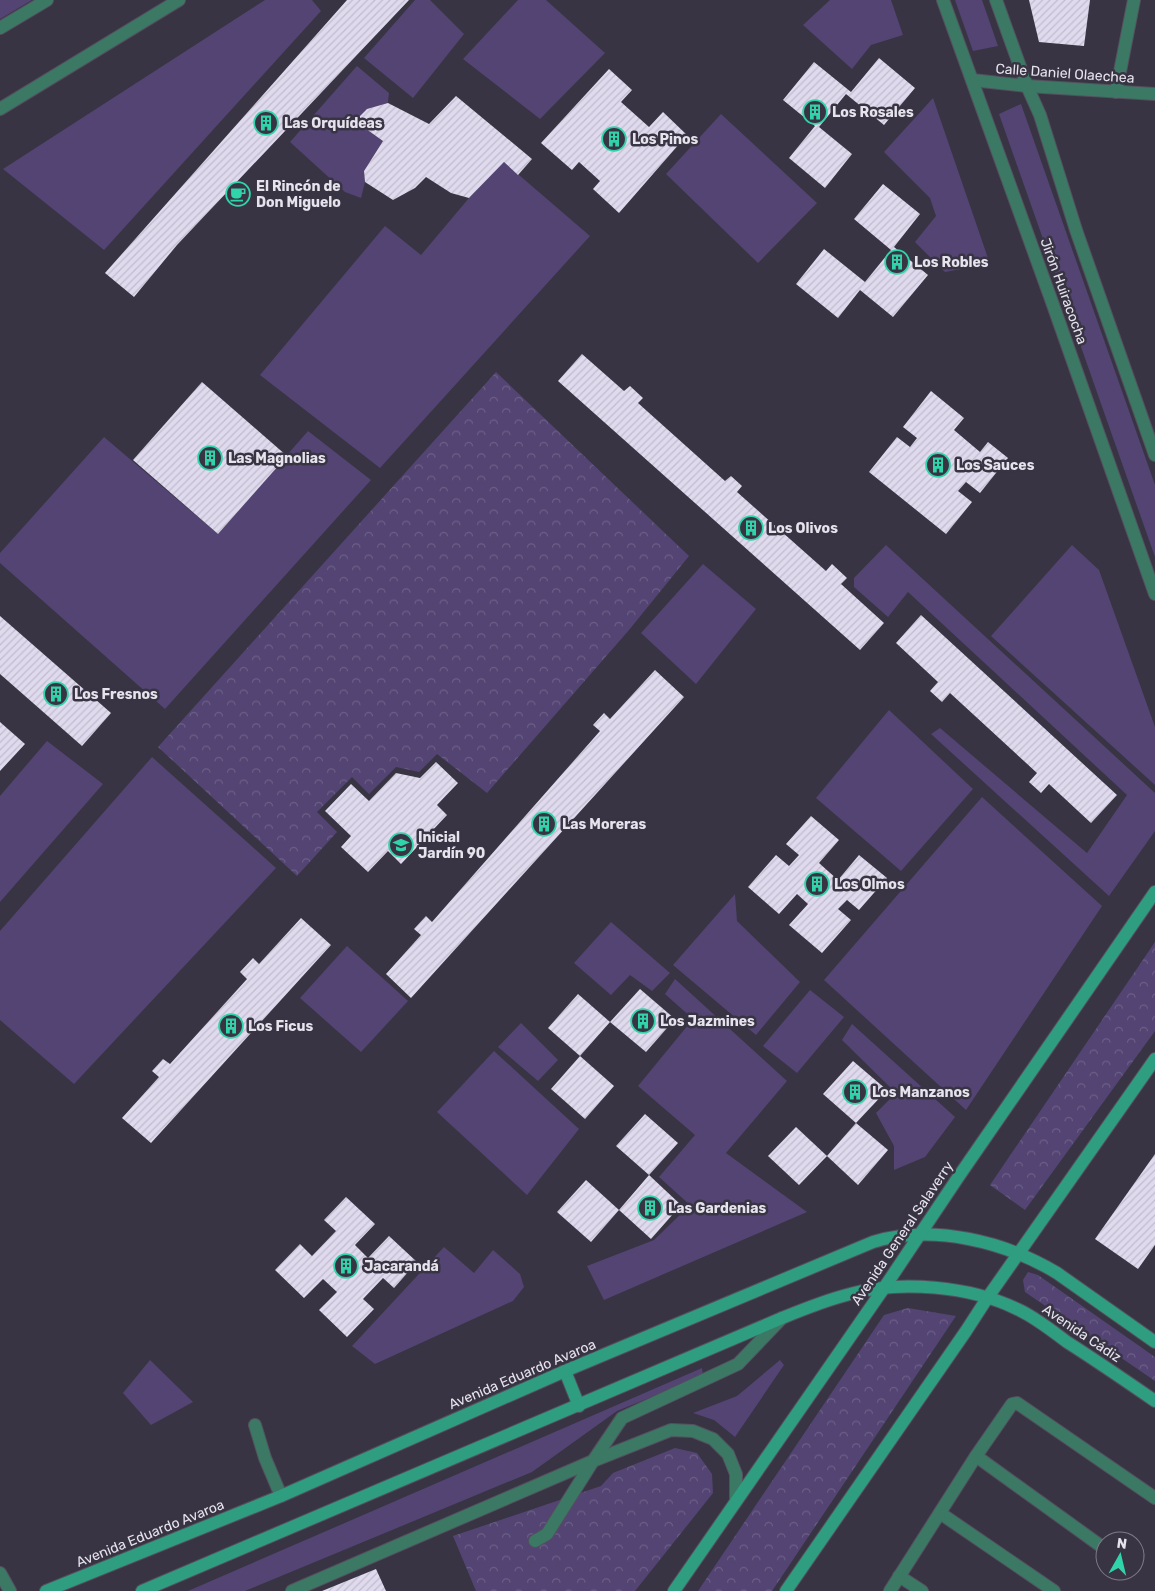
<svg xmlns="http://www.w3.org/2000/svg" width="1155" height="1591" font-family="Rubik,sans-serif">
<defs>
<pattern id="park-crowns" width="20" height="18" patternUnits="userSpaceOnUse" patternTransform="scale(1.25)"><rect width="20" height="18" fill="#534473"/><path d="M2 6a3 3 0 1 1 6 0M12 15a3 3 0 1 1 6 0" fill="none" stroke="#6c5f87"/></pattern>
<pattern id="building-hatch" width="6" height="6" patternUnits="userSpaceOnUse" patternTransform="scale(1.25)"><rect width="6" height="6" fill="#e0daee"/><path d="M-1 1l2-2M0 6l6-6M5 7l2-2" fill="none" stroke="#c1bccd"/></pattern>
</defs>
<rect width="100%" height="100%" fill="#383443"/>
<g fill="#534473">
<polygon points="0,0 32,0 0,19"/>
<polygon points="265,0 312,0 321,11 104,250 3,169"/>
<polygon points="415,0 430,0 464,34 413,98 364,58"/>
<polygon points="518,0 546,0 605,53 540,119 463,59"/>
<polygon points="830,0 891,0 903,35 871,45 852,69 803,25"/>
<polygon points="955,0 982,0 998,46 973,51"/>
<polygon points="357,66 389,93 383,141 364,171 365,182 361,198 345,192 290,142"/>
<polygon points="933,98 990,264 945,272 915,242 936,216 930,198 884,152"/>
<polygon points="1021,104 1155,485 1155,557 999,114"/>
<polygon points="721,114 817,203 758,263 666,174"/>
<polygon points="504,162 590,236 380,468 260,375 385,226 421,255 469,198"/>
<polygon points="308,431 371,480 165,709 0,563 0,553 104,437 218,534"/>
<polygon points="886,545 1155,793 1155,831 1109,896 931,734 940,728 1087,853 1127,795 908,592 888,617 854,587 854,578"/>
<polygon points="1072,545 1099,570 1155,727 1155,785 991,636"/>
<polygon points="703,564 756,609 696,684 641,633"/>
<polygon points="889,710 973,789 901,871 816,798"/>
<polygon points="47,741 103,784 0,902 0,796"/>
<polygon points="152,757 276,868 74,1084 0,1020 0,931"/>
<polygon points="982,797 1102,906 966,1110 824,980"/>
<polygon points="735,894 737,921 800,982 756,1035 673,965"/>
<polygon points="611,922 670,973 652,991 630,975 611,995 574,963"/>
<polygon points="347,946 408,1001 361,1052 300,998"/>
<polygon points="675,979 787,1081 726,1153 807,1212 604,1300 587,1266 654,1240 690,1205 659,1177 695,1135 638,1086 693,1019 665,994"/>
<polygon points="810,990 844,1017 797,1073 763,1046"/>
<polygon points="521,1023 558,1060 538,1081 498,1047"/>
<polygon points="852,1024 955,1117 925,1157 894,1170 894,1146 876,1113 896,1093 842,1040"/>
<polygon points="494,1051 579,1129 527,1195 437,1112"/>
<polygon points="444,1247 474,1273 493,1250 520,1274 524,1287 513,1301 375,1364 352,1346"/>
<polygon points="150,1360 193,1402 151,1425 123,1393"/>
<polygon points="780,1360 784,1365 735,1437 714,1420 693,1413 737,1396"/>
<polygon points="702,1368 703,1376 617,1411 532,1472 245,1591 188,1591"/>
</g>
<g fill="url(#park-crowns)">
<polygon points="496,372 689,556 629,630 487,793 437,754 419,772 396,767 369,794 352,777 317,812 337,832 297,876 158,747"/>
<polygon points="1155,942 1155,1031 1025,1210 990,1185"/>
<polygon points="1028,1272 1038,1275 1155,1357 1155,1381 1025,1292 1023,1280"/>
<polygon points="908,1308 956,1316 772,1591 698,1591 884,1315"/>
<polygon points="675,1448 697,1453 712,1474 713,1493 635,1591 476,1591 453,1536 601,1486 613,1473"/>
</g>
<g fill="url(#building-hatch)">
<polygon points="347,0 409,0 177,245 134,297 105,273"/>
<polygon points="1029,0 1090,0 1084,46 1039,42"/>
<polygon points="879,58 915,88 884,125 846,94 819,127 852,154 825,188 789,158 815,126 783,100 814,62 851,92"/>
<polygon points="609,69 632,90 621,102 649,127 663,112 687,135 619,213 593,189 600,181 579,162 572,170 541,143"/>
<polygon points="456,96 532,159 518,175 504,162 469,198 451,193 426,177 415,188 393,200 365,182 364,171 383,141 355,121 367,109 388,103 429,124"/>
<polygon points="883,184 920,214 894,247 928,275 893,317 860,290 838,318 796,284 824,249 865,282 891,250 854,219"/>
<polygon points="582,354 624,391 630,386 643,398 638,403 725,481 731,476 742,486 737,492 826,571 832,564 847,578 841,584 884,623 860,650 558,381"/>
<polygon points="202,382 287,456 218,534 133,460"/>
<polygon points="931,391 964,418 954,430 980,452 988,442 1008,458 980,493 966,482 958,491 972,502 946,534 869,472 897,437 910,447 917,438 903,427"/>
<polygon points="921,615 1117,795 1091,823 1049,784 1041,793 1029,782 1037,773 950,693 942,702 930,691 938,682 896,643"/>
<polygon points="0,616 111,713 82,746 0,674"/>
<polygon points="655,670 684,697 411,998 386,974 421,935 414,929 426,916 432,922 600,731 593,725 604,713 610,719"/>
<polygon points="0,722 25,744 0,771"/>
<polygon points="436,762 458,783 437,805 447,815 401,864 388,851 368,872 341,847 351,836 325,811 351,784 369,801 396,773 420,778"/>
<polygon points="811,816 839,840 819,863 838,880 859,855 887,878 859,910 847,900 838,909 851,920 822,953 789,925 808,904 797,894 779,914 748,887 776,855 789,866 799,855 786,844"/>
<polygon points="301,918 331,945 151,1143 122,1118 159,1077 152,1071 163,1059 170,1064 247,979 240,972 253,958 259,964"/>
<polygon points="640,989 675,1019 646,1052 610,1022"/>
<polygon points="578,994 610,1022 580,1056 548,1028"/>
<polygon points="580,1056 614,1086 585,1119 551,1089"/>
<polygon points="853,1061 887,1090 856,1123 823,1094"/>
<polygon points="645,1114 678,1143 649,1175 681,1205 651,1239 619,1210 649,1175 616,1146"/>
<polygon points="856,1123 888,1150 858,1185 827,1156"/>
<polygon points="796,1127 827,1156 799,1185 768,1156"/>
<polygon points="1155,1154 1155,1245 1138,1269 1095,1239"/>
<polygon points="586,1180 619,1210 591,1242 557,1212"/>
<polygon points="346,1197 375,1224 355,1245 368,1258 389,1236 417,1262 394,1288 383,1278 363,1299 374,1309 347,1337 319,1310 337,1292 323,1279 304,1298 275,1270 300,1244 312,1256 336,1231 324,1220"/>
<polygon points="376,1569 386,1591 322,1591"/>
</g>
<g fill="none" stroke-linecap="round" stroke-linejoin="round">
<g stroke="#54505e" stroke-width="14">
<g id="service">
<polyline points="0,109 179,0"/>
<polyline points="255,1425 265,1458 281,1496"/>
<polyline points="976,1456 1105,1549"/>
<polyline points="940,1513 1054,1591"/>
<polyline points="535,1541 547,1534 593,1461 671,1430 693,1431 713,1439 728,1454 736,1474 736,1501"/>
<polyline points="0,1573 10,1591"/>
<polyline points="899,1576 922,1591"/>
<polyline points="292,1591 593,1461 622,1418 738,1364 782,1318"/>
<polyline points="890,1591 976,1456 1012,1404 1017,1403 1155,1498"/>
</g>
</g>
<g stroke="#54505e" stroke-width="14">
<g id="minor">
<polyline points="972,80 1027,86 1155,94"/>
<polyline points="1116,92 1134,0"/>
</g>
</g>
<g stroke="#54505e" stroke-width="14">
<g id="tertiary">
<polyline points="943,0 1052,302 1155,594"/>
<polyline points="996,0 1027,86 1040,115 1076,230 1155,455"/>
<polyline points="0,28 47,0"/>
</g>
</g>
<g stroke="#54505e" stroke-width="14">
<g id="secondary">
<polyline points="565,1371 579,1406"/>
<path d="M46,1591L281,1496L565,1371L873,1242C933,1224 1004,1241 1057,1273L1155,1342"/>
<path d="M142,1591L782,1318C804,1309 826,1300 850,1294C900,1280 970,1286 1017,1309C1035,1317 1051,1330 1067,1342C1097,1361 1126,1381 1155,1401"/>
<polyline points="674,1591 884,1288 959,1176 1155,892"/>
<polyline points="786,1591 966,1331 988,1297 1155,1059"/>
</g>
</g>
<use href="#service" stroke="#3b7965" stroke-width="12"/>
<use href="#minor" stroke="#3b7965" stroke-width="12"/>
<use href="#tertiary" stroke="#3b7965" stroke-width="12"/>
<use href="#secondary" stroke="#2f9d7f" stroke-width="12"/>
</g>
<defs>
<g id="building-ring" transform="scale(1.25)"><circle r="9.5" fill="#383443" stroke="#2fd4aa" stroke-width="1.5"/><path d="M-4-6H4V6H1V3H-1V6H-4ZM-2.5-4.3h1.7v1.8h-1.7ZM.8-4.3h1.7v1.8H.8ZM-2.5-1h1.7V.8h-1.7ZM.8-1h1.7V.8H.8Z" fill="#2fd4aa"/></g>
<g id="cafe-ring" transform="scale(1.25)"><circle r="9.5" fill="#383443" stroke="#2fd4aa" stroke-width="1.5"/><path d="M-5.5-4.5H6V0H3Q3 3.5 0 3.5H-2.5Q-5.5 3.5-5.5 0ZM3-3.2v2h1.7v-2ZM-6 4.5H4V6H-6Z" fill="#2fd4aa"/></g>
<g id="school-ring" transform="scale(1.25)"><circle r="9.5" fill="#383443" stroke="#2fd4aa" stroke-width="1.5"/><path d="M0-5L7-2L0 1L-7-2ZM-4 1L0 2.5L4 1V4Q0 6-4 4Z" fill="#2fd4aa"/></g>
</defs>
<g fill-rule="evenodd">
<use href="#building-ring" x="815" y="112"/>
<use href="#building-ring" x="266" y="123"/>
<use href="#building-ring" x="614" y="139"/>
<use href="#cafe-ring" x="238" y="194"/>
<use href="#building-ring" x="897" y="262"/>
<use href="#building-ring" x="210" y="458"/>
<use href="#building-ring" x="938" y="465"/>
<use href="#building-ring" x="751" y="528"/>
<use href="#building-ring" x="56" y="694"/>
<use href="#building-ring" x="544" y="824"/>
<use href="#school-ring" x="401" y="845"/>
<use href="#building-ring" x="817" y="884"/>
<use href="#building-ring" x="643" y="1021"/>
<use href="#building-ring" x="231" y="1026"/>
<use href="#building-ring" x="855" y="1092"/>
<use href="#building-ring" x="650" y="1208"/>
<use href="#building-ring" x="346" y="1266"/>
</g>
<g text-anchor="middle" stroke-width="5" stroke-linejoin="round" paint-order="stroke">
<g font-size="14" fill="#e6e3ed" stroke="#383443">
<text transform="translate(1065 73) rotate(4)" y="5">Calle Daniel Olaechea</text>
<text transform="translate(1064 291) rotate(70)" y="5">Jirón Huiracocha</text>
<text transform="translate(902 1233) rotate(-56)" y="5">Avenida General Salaverry</text>
<text transform="translate(1082 1333) rotate(34)" y="5">Avenida Cádiz</text>
<text transform="translate(522 1374) rotate(-23)" y="5">Avenida Eduardo Avaroa</text>
<text transform="translate(150 1533) rotate(-22)" y="5">Avenida Eduardo Avaroa</text>
</g>
<g font-size="14" font-weight="bold" fill="#e6e3ed" stroke="#383443" text-anchor="start">
<text x="832" y="117">Los Rosales</text>
<text x="284" y="128">Las Orquídeas</text>
<text x="632" y="144">Los Pinos</text>
<text x="256" y="191">El Rincón de<tspan x="256" dy="16">Don Miguelo</tspan></text>
<text x="914" y="267">Los Robles</text>
<text x="228" y="463">Las Magnolias</text>
<text x="956" y="470">Los Sauces</text>
<text x="768" y="533">Los Olivos</text>
<text x="74" y="699">Los Fresnos</text>
<text x="562" y="829">Las Moreras</text>
<text x="418" y="842">Inicial<tspan x="418" dy="16">Jardín 90</tspan></text>
<text x="834" y="889">Los Olmos</text>
<text x="660" y="1026">Los Jazmines</text>
<text x="248" y="1031">Los Ficus</text>
<text x="872" y="1097">Los Manzanos</text>
<text x="668" y="1213">Las Gardenias</text>
<text x="364" y="1271">Jacarandá</text>
</g>
</g>
<g transform="translate(1120 1556) rotate(8)"><circle r="24" fill="#383443" stroke="#7e7a87"/>
<path d="M0-4L9 19L0 12L-9 19Z" fill="#2fd4aa"/>
<text y="-8" font-size="14" font-weight="bold" text-anchor="middle" fill="#e6e3ed">N</text>
</g>
</svg>
